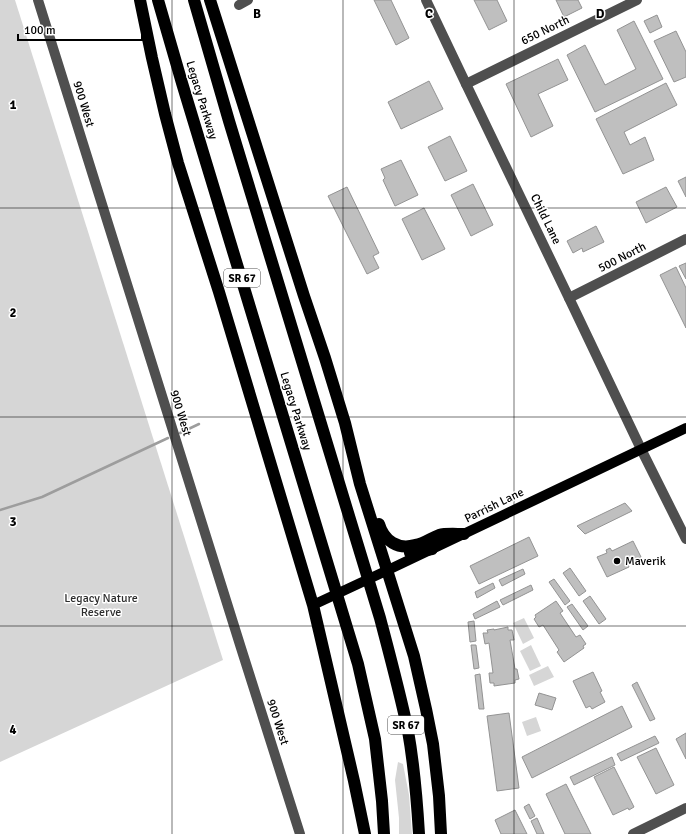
<svg xmlns="http://www.w3.org/2000/svg" width="686" height="834" font-family="Signika,sans-serif">
<rect width="100%" height="100%" fill="#fff"/>
<g fill="#d6d6d6">
<polygon points="0,0 15,0 223,660 0,762"/>
<polygon points="524,618 534,638 523,644 513,623"/>
<polygon points="531,645 541,666 530,671 520,651"/>
<polygon points="548,666 554,677 534,686 529,675"/>
<polygon points="536,717 541,731 527,736 522,722"/>
<polygon points="398,762 403,764 409,795 412,834 399,834 399,818 395,780"/>
</g>
<g fill="none" stroke-linecap="round" stroke-linejoin="round">
<g stroke="#9d9d9d" stroke-width="2.5">
<polyline points="180,433 199,424"/>
<polyline points="0,510 42,497 168,438"/>
</g>
</g>
<g fill="#bfbfbf" stroke="#939393">
<polygon points="374,0 391,0 409,38 396,45"/>
<polygon points="474,0 497,0 507,21 489,30"/>
<polygon points="556,0 578,0 582,8 564,17"/>
<polygon points="657,15 662,27 650,33 644,21"/>
<polygon points="634,21 663,79 595,112 567,55 585,45 605,85 636,69 617,30"/>
<polygon points="676,31 686,52 686,77 674,82 654,41"/>
<polygon points="558,59 568,80 538,94 553,126 531,137 506,84"/>
<polygon points="429,81 443,109 401,129 388,102"/>
<polygon points="666,83 677,105 624,132 630,145 645,137 654,160 623,174 596,119"/>
<polygon points="450,136 467,171 445,181 428,147"/>
<polygon points="401,160 418,195 395,206 383,180 385,178 381,169"/>
<polygon points="686,177 686,197 678,181"/>
<polygon points="473,184 493,225 471,236 451,195"/>
<polygon points="347,187 379,253 373,256 379,268 367,274 328,196"/>
<polygon points="666,187 677,207 646,223 636,202"/>
<polygon points="424,208 445,249 422,260 402,219"/>
<polygon points="596,226 604,242 583,252 582,248 573,253 567,241"/>
<polygon points="686,263 686,279 679,266"/>
<polygon points="676,267 686,288 686,328 660,275"/>
<polygon points="625,503 632,511 585,534 577,526"/>
<polygon points="529,537 538,556 479,584 470,566"/>
<polygon points="633,541 641,557 628,564 629,567 607,577 597,557 607,553 606,550 610,548 612,551"/>
<polygon points="570,568 586,591 579,596 563,573"/>
<polygon points="523,569 525,574 502,586 499,580"/>
<polygon points="554,579 570,601 565,605 549,582"/>
<polygon points="493,583 495,588 477,598 475,592"/>
<polygon points="531,585 533,590 503,605 500,600"/>
<polygon points="590,596 606,619 599,624 583,601"/>
<polygon points="497,601 500,607 475,619 473,614"/>
<polygon points="556,601 563,611 560,613 576,637 580,635 586,644 583,646 584,648 564,662 557,652 559,650 543,625 539,627 534,619 536,617 535,615"/>
<polygon points="572,604 588,626 583,630 567,607"/>
<polygon points="474,621 476,641 470,642 468,622"/>
<polygon points="508,627 508,630 512,630 514,640 510,640 515,669 517,669 519,679 515,680 515,683 494,686 494,683 490,683 489,673 493,673 489,643 485,644 483,633 488,633 487,630 494,629 494,630"/>
<polygon points="471,645 476,645 479,668 474,669"/>
<polygon points="593,672 602,691 600,692 605,702 592,709 590,706 586,708 573,681"/>
<polygon points="480,674 484,709 479,709 475,675"/>
<polygon points="637,682 655,719 650,721 632,685"/>
<polygon points="539,693 556,698 552,710 535,705"/>
<polygon points="622,706 632,727 532,778 522,757"/>
<polygon points="509,713 519,788 497,791 487,716"/>
<polygon points="686,733 686,759 676,739"/>
<polygon points="655,736 659,743 621,761 617,754"/>
<polygon points="656,748 674,785 656,794 637,757"/>
<polygon points="612,757 615,765 574,785 570,777"/>
<polygon points="614,767 634,807 629,810 628,808 613,815 594,777"/>
<polygon points="566,784 591,834 565,834 546,794"/>
<polygon points="529,804 535,816 530,819 524,807"/>
<polygon points="515,810 527,834 501,834 495,820"/>
<polygon points="537,818 544,834 537,834 531,821"/>
</g>
<g fill="none" stroke-linecap="round" stroke-linejoin="round">
<g stroke="#4f4f4f" stroke-width="10">
<polyline points="38,0 241,648 300,834"/>
<polyline points="426,0 466,84 569,298 641,449 686,539"/>
<polyline points="239,5 248,0"/>
<polyline points="466,84 637,0"/>
<polyline points="569,298 686,239"/>
<polyline points="633,834 686,808"/>
</g>
<polyline stroke="#000" stroke-width="10" points="313,605 388,570 686,428"/>
<g stroke="#000" stroke-width="12">
<polyline points="140,0 152,58 165,114 178,163 219,292 313,605 354,781 365,834"/>
<polyline points="158,0 182,83 358,664 375,739 382,801 384,834"/>
<path d="M194,0L229,121L380,618C390,656 400,693 408,731C414,765 417,800 419,834"/>
<polyline points="210,0 304,296 325,358 345,423 360,484 414,656 426,709 433,744 439,796 441,834"/>
<path d="M379,524C384,541 398,550 415,545C424,544 431,538 439,535C446,533 456,534 464,534"/>
<polyline points="410,553 432,549"/>
</g>
</g>
<path fill="none" stroke="#000" stroke-width="1" stroke-opacity="0.55" d="M172,0V834M343,0V834M514,0V834M0,208H686M0,417H686M0,626H686"/>
<circle fill="#000" stroke="#fff" stroke-width="1.5" cx="617" cy="561" r="4"/>
<g text-anchor="middle" stroke-width="3" stroke-linejoin="round" paint-order="stroke">
<g fill="#fff" stroke="#4c4c4c" stroke-width="1">
<rect x="224" y="269" width="36" height="18" rx="3"/>
<rect x="388" y="716" width="36" height="18" rx="3"/>
</g>
<g font-size="11" font-weight="bold" fill="#000">
<text x="242" y="282">SR 67</text>
<text x="406" y="729">SR 67</text>
</g>
<g font-size="12" fill="#000" stroke="#fff">
<text transform="translate(545 30) rotate(-26)" y="4">650 North</text>
<text transform="translate(202 100) rotate(73)" y="4">Legacy Parkway</text>
<text transform="translate(84 104) rotate(73)" y="4">900 West</text>
<text transform="translate(546 219) rotate(64)" y="4">Child Lane</text>
<text transform="translate(622 257) rotate(-27)" y="4">500 North</text>
<text transform="translate(296 411) rotate(73)" y="4">Legacy Parkway</text>
<text transform="translate(181 413) rotate(73)" y="4">900 West</text>
<text transform="translate(494 505) rotate(-26)" y="4">Parrish Lane</text>
<text transform="translate(278 722) rotate(72)" y="4">900 West</text>
</g>
<g font-size="12" fill="#000" stroke="#fff" text-anchor="start">
<text x="625" y="565">Maverik</text>
</g>
<g font-size="12" fill="#2d2d2d" stroke="#fff">
<text x="101" y="602">Legacy Nature<tspan x="101" dy="14">Reserve</tspan></text>
</g>
</g>
<g font-size="13" text-anchor="middle" font-weight="bold" fill="#000" stroke="#fff" stroke-width="3" stroke-linejoin="round" paint-order="stroke">
<text x="257" y="18">B</text>
<text x="429" y="18">C</text>
<text x="600" y="18">D</text>
<text x="13" y="109">1</text>
<text x="13" y="317">2</text>
<text x="13" y="526">3</text>
<text x="13" y="734">4</text>
</g>
<path d="M18 34v6h124v-6" fill="none" stroke="#000000" stroke-width="2"/>
<text x="24" y="34" font-size="12" fill="#000000" stroke="#ffffff" stroke-width="3" paint-order="stroke">100 m</text>
</svg>
